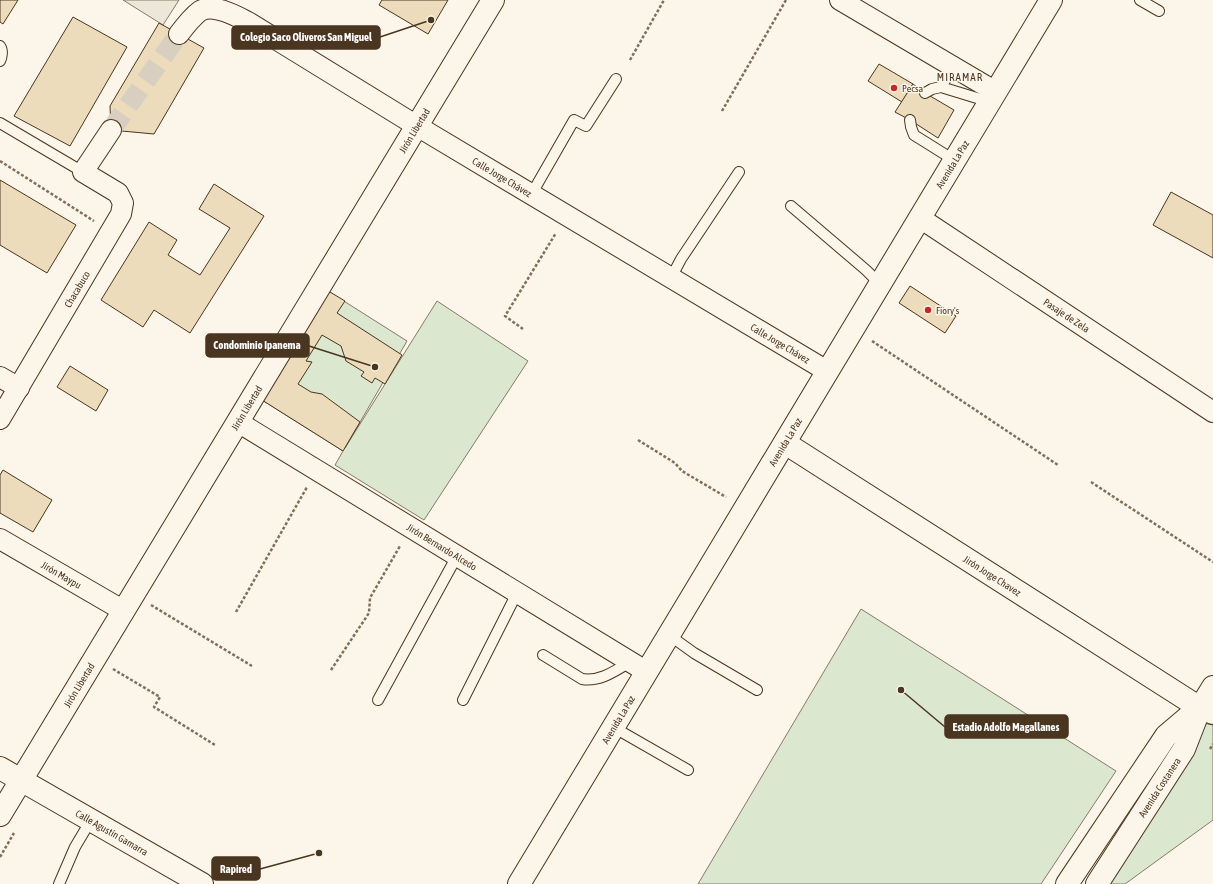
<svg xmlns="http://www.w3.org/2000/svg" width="1213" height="884" font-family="'Asap Condensed',sans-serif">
<rect width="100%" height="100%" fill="#fbf6e9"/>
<g fill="#dce7d0" stroke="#887966">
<polygon points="320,286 407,341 345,448 437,301 528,361 424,520 335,465 343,451 254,395"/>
<polygon points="861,609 1116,771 1041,884 698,884"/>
<polygon points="1203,723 1213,725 1213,820 1125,884 1102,884"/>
</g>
<polygon fill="#ede7d9" stroke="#887966" points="123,0 179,0 163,25"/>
<g fill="#ecdcbc" stroke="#4a3520">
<polygon points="0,0 18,0 3,24 0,22"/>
<polygon points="382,0 448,0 428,34 379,5"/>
<polygon points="73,17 127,47 70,146 14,116"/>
<polygon points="159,23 204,48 154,134 111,130 110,106"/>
<polygon points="879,64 913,84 902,102 868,81"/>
<polygon points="913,84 925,93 954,110 938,138 910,120 895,112"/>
<polygon points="0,180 76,225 47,273 0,245"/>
<polygon points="214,184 264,216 190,333 154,310 143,327 101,300 149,222 177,240 168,255 200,275 230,228 199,209"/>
<polygon points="1171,192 1213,215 1213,258 1153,225"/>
<polygon points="320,286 345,301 337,313 402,355 385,384 375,378 372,383 361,376 364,372 346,361 341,346 322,335 306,361 312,362 298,384 311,392 322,394 360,422 343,451 254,395"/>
<polygon points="910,286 956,316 945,333 899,303"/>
<polygon points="70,366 108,390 96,411 57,387"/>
<polygon points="3,470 52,500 33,532 0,513 0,475"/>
</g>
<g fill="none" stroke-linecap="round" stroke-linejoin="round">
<polyline stroke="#d8cfc1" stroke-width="20" stroke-dasharray="20 10" stroke-linecap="butt" points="111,130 179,34"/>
<g stroke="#4a3520" stroke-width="12">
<g id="service">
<polyline points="1140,0 1159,11"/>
<path d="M0,46C3,50 2,57 0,61"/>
<polyline points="941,87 953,67"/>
<polyline points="925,93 932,89 941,87 990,102"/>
<polyline points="910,120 911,127 914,135 954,160"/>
<polyline points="0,123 83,172"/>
<polyline points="531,195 574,120 586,126 616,79"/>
<polyline points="791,206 866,270 880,284"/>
<polyline points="671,278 681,259 739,172"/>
<polyline points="669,635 694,653 757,690"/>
<path d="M543,655L582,679C600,682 615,671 630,662"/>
<polyline points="378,700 457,556"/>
<polyline points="463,700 517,593"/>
<polyline points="613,727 688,770"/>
<polyline points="59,884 75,847 91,820"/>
</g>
</g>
<g stroke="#4a3520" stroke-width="22">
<g id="minor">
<polyline points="840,0 996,92"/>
<path id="s1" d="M179,34C185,26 192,17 200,11C214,3 236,16 248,22L417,126L827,371"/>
<path id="s2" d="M920,218L1213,412"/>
<polyline points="0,377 19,388"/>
<path id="s3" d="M0,419L121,214L123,203L118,193L83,172L111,130"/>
<path id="s4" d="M238,422L647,672"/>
<path id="s5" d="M0,539L124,611"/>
</g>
</g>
<g stroke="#4a3520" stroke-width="24">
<g id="tertiary">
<path id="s6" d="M0,815L493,0"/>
</g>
</g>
<g stroke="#4a3520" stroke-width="24">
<g id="secondary">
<path id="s7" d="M785,443L1200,708"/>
<path id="s8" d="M0,768L202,884"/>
<path id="s9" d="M519,884L1051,0"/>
</g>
</g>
<g stroke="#4a3520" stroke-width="24">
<g id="primary">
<polyline points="1067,884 1166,736 1199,708"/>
<path id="s10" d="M1097,884L1184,749L1200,708L1213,687"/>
</g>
</g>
<g stroke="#4a3520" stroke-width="24">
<polyline id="trunk" points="1200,708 1213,713"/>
</g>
<g stroke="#7f6f5c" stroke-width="2.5" stroke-dasharray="3 2" stroke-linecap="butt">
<polyline points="630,60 664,0"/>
<polyline points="722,111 786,0"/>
<polyline points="0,161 94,221"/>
<polyline points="523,329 505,316 556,233"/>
<polyline points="872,341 1058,465"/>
<polyline points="638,440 675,463 682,471 726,497"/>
<polyline points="1091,482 1213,562"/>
<polyline points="151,605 252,666"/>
<polyline points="236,612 307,487"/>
<polyline points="113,669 160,697 154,707 215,745"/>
<polyline points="331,670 369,613 370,598 400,546"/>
<polyline points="1210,749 1213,744"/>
<polyline points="0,857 14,833"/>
</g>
<use href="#service" stroke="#fbf6e9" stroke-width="10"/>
<use href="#minor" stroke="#fbf6e9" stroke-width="20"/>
<use href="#tertiary" stroke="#fbf6e9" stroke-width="22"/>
<use href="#secondary" stroke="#fbf6e9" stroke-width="22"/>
<use href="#primary" stroke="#fbf6e9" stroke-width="22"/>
<use href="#trunk" stroke="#fbf6e9" stroke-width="22"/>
</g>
<g fill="#c62828" stroke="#fbf6e9" stroke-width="1.5">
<circle cx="894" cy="88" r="4"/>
<circle cx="928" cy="310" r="4"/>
</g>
<g text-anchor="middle" stroke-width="3" stroke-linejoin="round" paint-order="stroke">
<g font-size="10" fill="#4a3520" stroke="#fbf6e9" text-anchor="start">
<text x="902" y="92">Pecsa</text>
<text x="936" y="314">Fiory's</text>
</g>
<g font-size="10" fill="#4a3520" stroke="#fbf6e9">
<text dy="4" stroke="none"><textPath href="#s6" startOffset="800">Jirón Libertad</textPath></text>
<text dy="4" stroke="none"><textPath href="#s9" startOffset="840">Avenida La Paz</textPath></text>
<text dy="4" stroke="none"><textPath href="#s1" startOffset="380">Calle Jorge Chávez</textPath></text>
<text dy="4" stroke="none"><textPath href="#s3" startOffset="151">Chacabuco</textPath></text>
<text dy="4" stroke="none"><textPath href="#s2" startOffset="176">Pasaje de Zela</textPath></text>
<text dy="4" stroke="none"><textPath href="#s1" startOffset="704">Calle Jorge Chávez</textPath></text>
<text dy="4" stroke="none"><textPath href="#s6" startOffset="476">Jirón Libertad</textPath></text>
<text dy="4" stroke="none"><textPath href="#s9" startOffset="516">Avenida La Paz</textPath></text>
<text dy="4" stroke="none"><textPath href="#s4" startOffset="239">Jirón Bernardo Alcedo</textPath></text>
<text dy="4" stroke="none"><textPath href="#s5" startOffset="71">Jirón Maypu</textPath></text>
<text dy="4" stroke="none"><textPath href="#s7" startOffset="246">Jirón Jorge Chavez</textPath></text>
<text dy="4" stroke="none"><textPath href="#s6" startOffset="152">Jirón Libertad</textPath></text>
<text dy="4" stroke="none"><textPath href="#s9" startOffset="192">Avenida La Paz</textPath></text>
<text dy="4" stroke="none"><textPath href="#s10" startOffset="115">Avenida Costanera</textPath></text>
<text dy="4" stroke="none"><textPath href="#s8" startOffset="129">Calle Agustín Gamarra</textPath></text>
</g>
<g font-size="11" letter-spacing="1" fill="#4a3520" stroke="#fbf6e9">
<text x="960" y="81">MIRAMAR</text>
</g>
</g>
<path fill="none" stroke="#4a3520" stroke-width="1.5" d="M431 20L380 37M375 367L309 346M901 690L945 727M319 853L260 869"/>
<g fill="#4a3520" stroke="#fbf6e9" stroke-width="1.5">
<circle cx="431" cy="20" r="4"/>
<circle cx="375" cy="367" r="4"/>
<circle cx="901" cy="690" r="4"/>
<circle cx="319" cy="853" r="4"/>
</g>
<g fill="#4a3520" stroke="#4a3520" stroke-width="1.5">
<rect x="232" y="26" width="148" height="23" rx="4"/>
<rect x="206" y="334" width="103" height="23" rx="4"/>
<rect x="945" y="715" width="123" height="23" rx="4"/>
<rect x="212" y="857" width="48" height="23" rx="4"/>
</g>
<g font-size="11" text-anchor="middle" font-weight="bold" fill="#fff">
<text x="306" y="41">Colegio Saco Oliveros San Miguel</text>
<text x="257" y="349">Condominio Ipanema</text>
<text x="1006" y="731">Estadio Adolfo Magallanes</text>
<text x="236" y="873">Rapired</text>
</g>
</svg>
